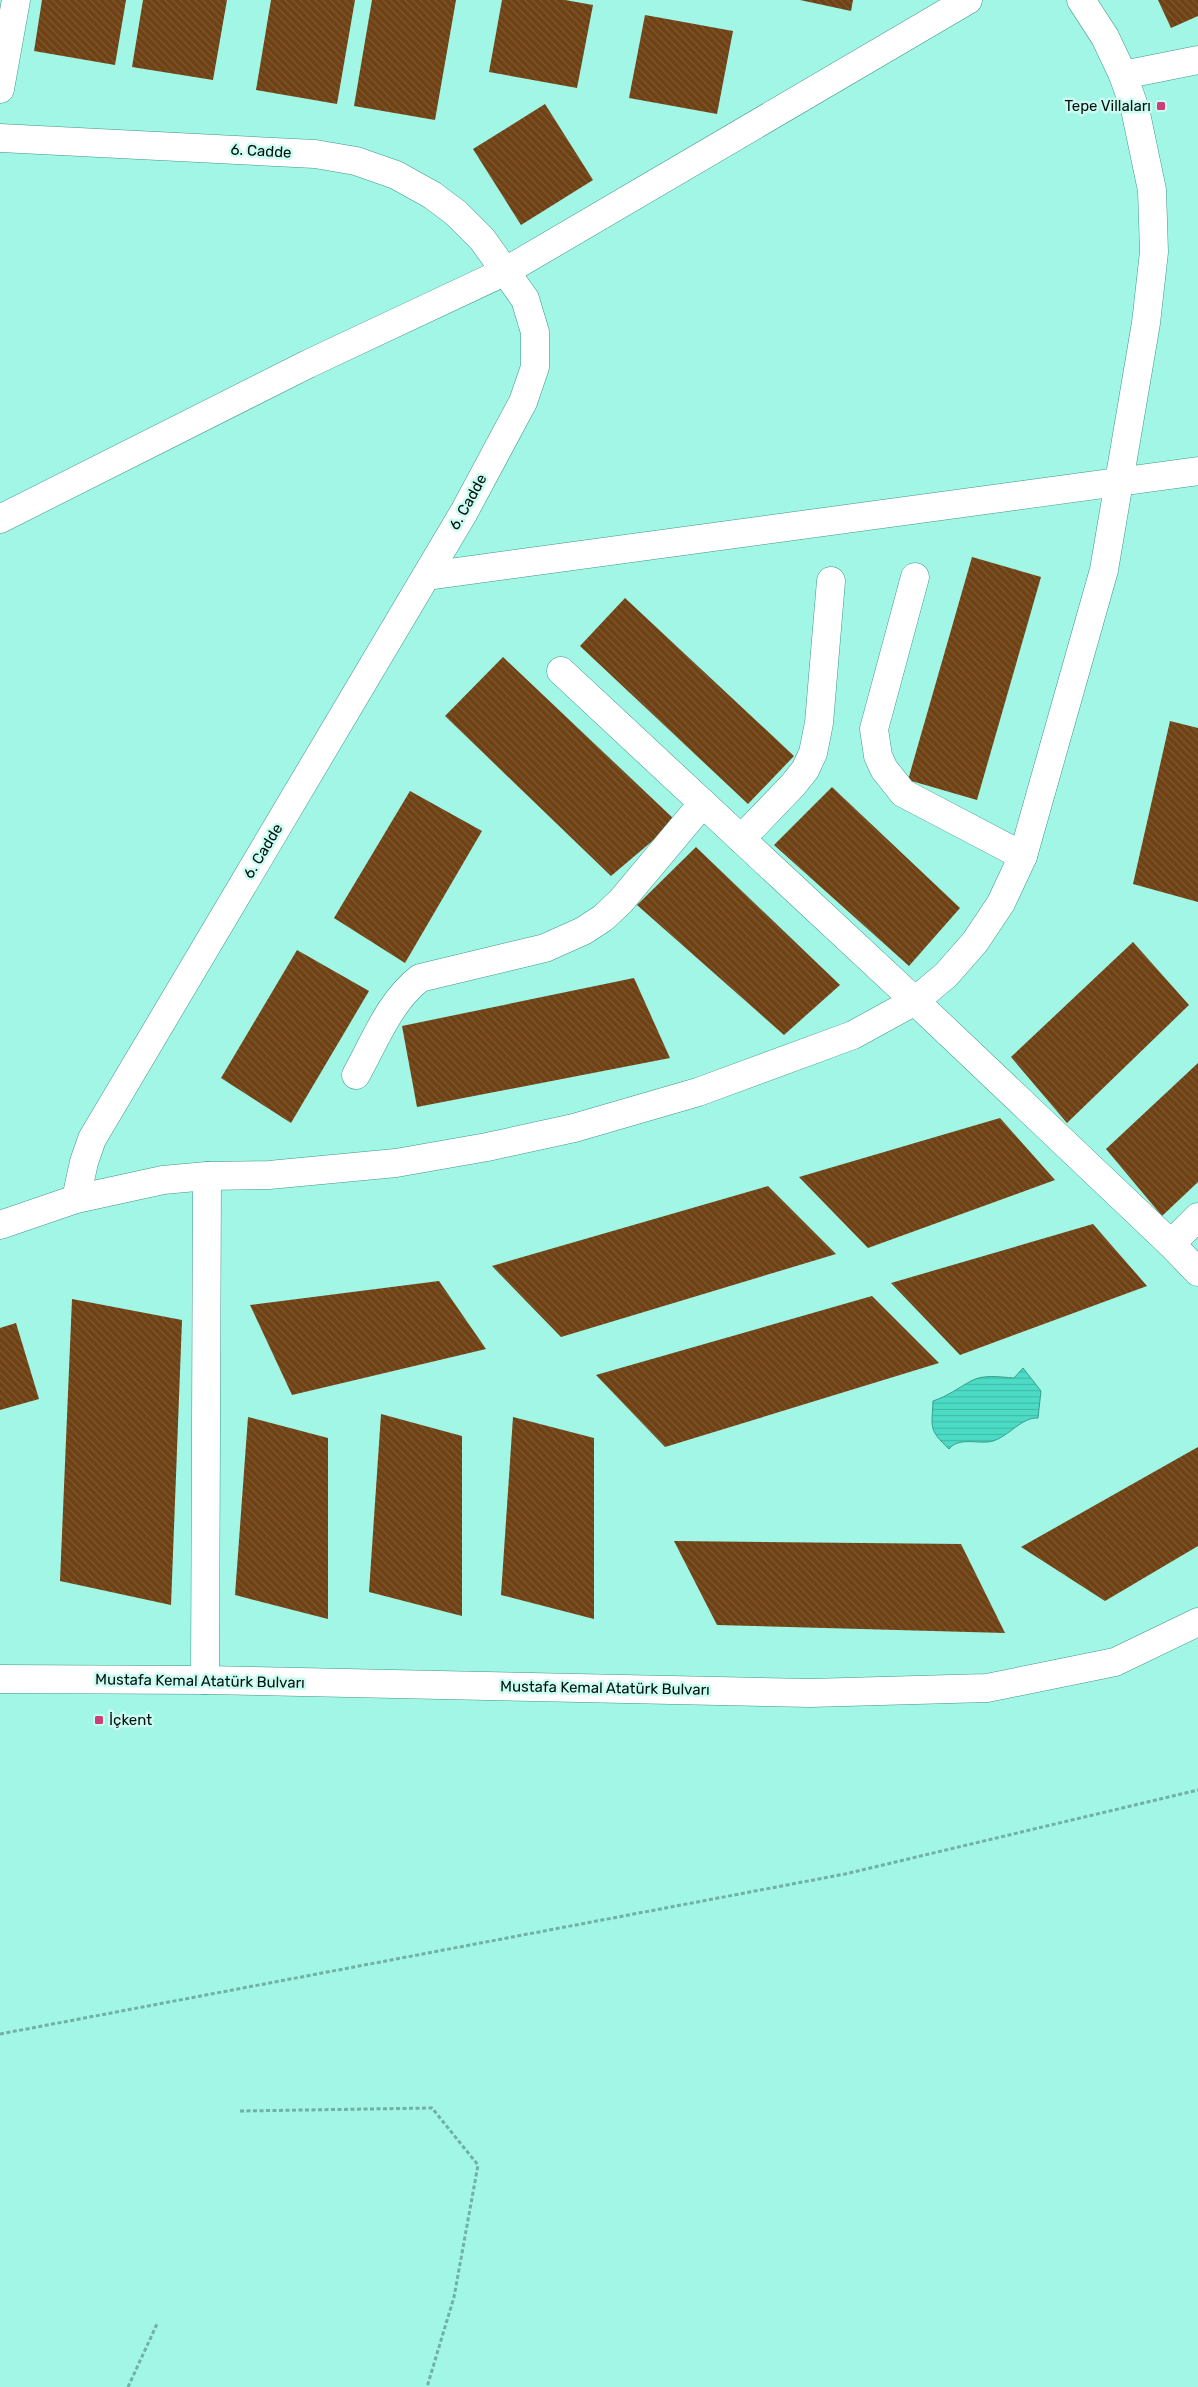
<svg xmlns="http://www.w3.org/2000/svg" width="1198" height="2387" font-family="Rubik,sans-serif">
<defs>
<pattern id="water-rules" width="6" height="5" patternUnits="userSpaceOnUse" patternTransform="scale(1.25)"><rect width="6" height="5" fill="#4cdcc5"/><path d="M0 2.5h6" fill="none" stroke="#41bca8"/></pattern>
<pattern id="building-back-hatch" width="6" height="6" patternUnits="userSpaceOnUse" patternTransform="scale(1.25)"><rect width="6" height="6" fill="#6f4113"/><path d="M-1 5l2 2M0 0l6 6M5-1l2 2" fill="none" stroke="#7c5934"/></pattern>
</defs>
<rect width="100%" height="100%" fill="#a1f6e5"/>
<path fill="url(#water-rules)" stroke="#359f8e" d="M1023,1368L1041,1391L1038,1418C1022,1417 1009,1436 993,1441C980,1445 959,1436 949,1449C928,1429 932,1428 933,1401C948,1396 958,1388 971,1381C984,1374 999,1377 1014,1378Z"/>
<g fill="url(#building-back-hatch)">
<polygon points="42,0 126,0 115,65 34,51"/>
<polygon points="143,0 227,0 213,80 132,67"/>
<polygon points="271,0 355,0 337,104 256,90"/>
<polygon points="372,0 456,0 435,120 354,106"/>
<polygon points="502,0 565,0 593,5 577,88 489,72"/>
<polygon points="800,0 853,0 851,11"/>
<polygon points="1158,0 1198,0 1198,16 1171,28"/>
<polygon points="645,15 733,31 717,114 629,98"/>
<polygon points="545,104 593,180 521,225 473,149"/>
<polygon points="972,557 1041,577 977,800 908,780"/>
<polygon points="625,598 794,756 748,804 580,646"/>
<polygon points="503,657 676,821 611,876 445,716"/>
<polygon points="1170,721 1198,728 1198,902 1133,884"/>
<polygon points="832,787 960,908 909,966 774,845"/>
<polygon points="410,791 482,831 405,963 334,918"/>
<polygon points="696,847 840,985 784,1035 637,905"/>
<polygon points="1133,942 1189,1005 1067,1123 1011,1057"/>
<polygon points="297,950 369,991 291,1123 221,1078"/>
<polygon points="634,978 670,1058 417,1107 402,1026"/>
<polygon points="1198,1063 1198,1182 1162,1216 1106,1149"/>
<polygon points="1000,1118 1055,1180 868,1248 799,1177"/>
<polygon points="768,1186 836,1254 561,1337 492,1266"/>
<polygon points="1093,1224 1147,1286 960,1355 891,1283"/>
<polygon points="439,1281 486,1349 292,1395 250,1305"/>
<polygon points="872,1296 939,1363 665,1447 596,1375"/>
<polygon points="72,1299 182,1320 171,1605 60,1581"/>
<polygon points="16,1323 39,1399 0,1410 0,1328"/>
<polygon points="381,1414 462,1436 462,1616 369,1592"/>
<polygon points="248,1417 328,1438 328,1619 235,1595"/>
<polygon points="513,1417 594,1438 594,1619 501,1595"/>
<polygon points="1198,1447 1198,1546 1105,1601 1021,1547"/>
<polygon points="674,1541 961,1544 1005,1633 717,1625"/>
</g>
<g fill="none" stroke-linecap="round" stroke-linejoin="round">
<g stroke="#409788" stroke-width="29">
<g id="minor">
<polyline points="1123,75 1198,60"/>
<polyline points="0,89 16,0"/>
<polyline points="0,138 315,154 356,161 396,175 432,195 456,213 482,239 525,299 535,332 535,367 523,402 464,512 92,1139 84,1162 76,1199"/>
<polyline points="0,519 308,364 506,271 968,0"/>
<polyline points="427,576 1198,471"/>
<polyline points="915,577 874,729 878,756 884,769 903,793 1023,856"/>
<polyline points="561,671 915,1001 1171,1244 1198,1272"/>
<polyline points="741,839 793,785 805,770 813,753 819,723 831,581"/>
<path d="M356,1075C375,1041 389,1002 420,978L545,948L583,931L603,918L621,901L703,803"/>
<polyline points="0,1225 76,1199 163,1180 207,1176 269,1175 396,1163 487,1147 574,1128 698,1092 853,1035 915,1001 946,975 975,942 1001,903 1023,856 1104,570 1146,323 1154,252 1152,190 1135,109 1123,75 1105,37 1081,0"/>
<polyline points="1171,1244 1198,1217"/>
<polyline points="0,1679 205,1680 810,1693 987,1688 1115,1662 1198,1622"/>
<polyline points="205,1680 207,1176"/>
</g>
</g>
<g stroke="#71b1a4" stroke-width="3" stroke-dasharray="4 2.5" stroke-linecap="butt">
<polyline points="0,2034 845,1874 1198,1790"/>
<polyline points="240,2111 432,2108 478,2165 454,2297 427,2387"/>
<polyline points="128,2387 157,2324"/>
</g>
<use href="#minor" stroke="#fff" stroke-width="28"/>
</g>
<g fill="#cb4076" stroke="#cbfcf2" stroke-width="2">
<rect x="1156" y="101" width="10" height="10" rx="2.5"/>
<rect x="94" y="1715" width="10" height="10" rx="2.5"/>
</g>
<g text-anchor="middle" stroke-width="5" stroke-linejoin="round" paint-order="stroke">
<g font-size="15" fill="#00110d" stroke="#cbfcf2" text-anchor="end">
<text x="1151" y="111">Tepe Villaları</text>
<text x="109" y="1725" text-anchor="start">İçkent</text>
</g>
<g font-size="15" fill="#00110d" stroke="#cbfcf2">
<text transform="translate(261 151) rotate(3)" y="5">6. Cadde</text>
<text transform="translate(468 502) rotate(-61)" y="5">6. Cadde</text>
<text transform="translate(263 851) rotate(-59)" y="5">6. Cadde</text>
<text transform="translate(200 1681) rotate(1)" y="5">Mustafa Kemal Atatürk Bulvarı</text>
<text transform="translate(605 1688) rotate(1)" y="5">Mustafa Kemal Atatürk Bulvarı</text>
</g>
</g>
</svg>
